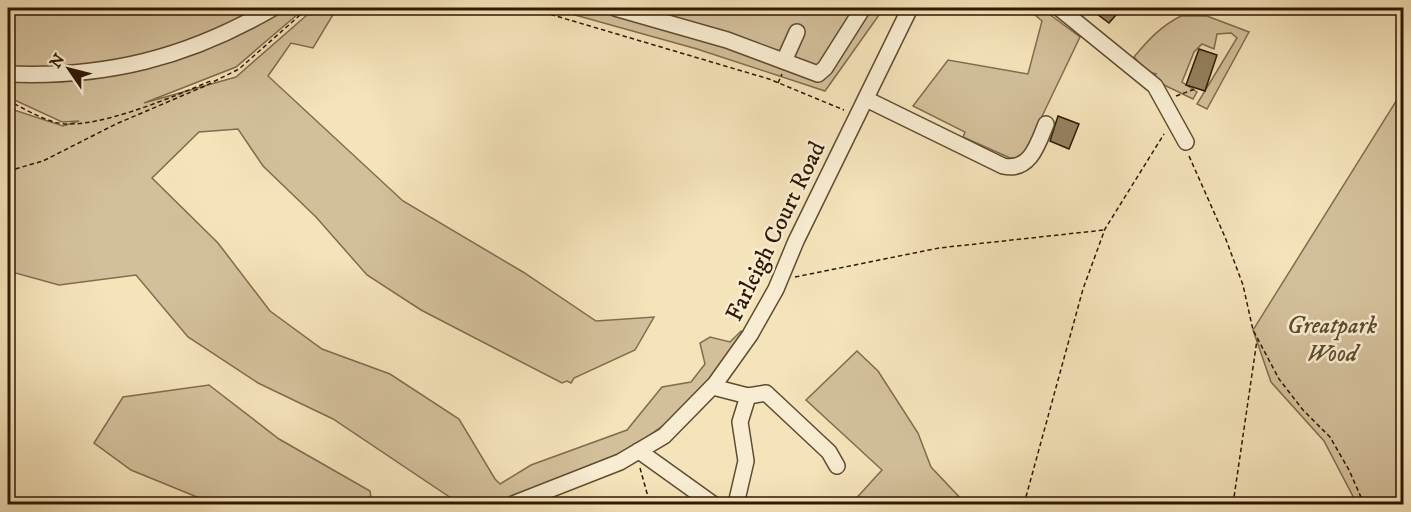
<svg xmlns="http://www.w3.org/2000/svg" width="1411" height="512" font-family="'IM FELL DW Pica',serif">
<rect width="100%" height="100%" fill="#f5e3ba"/>
<filter id="stains"><feTurbulence type="fractalNoise" baseFrequency=".00333" numOctaves="4"/><feColorMatrix values="0 0 0 0 .2 0 0 0 0 .09 0 0 0 0 .02 0 0 0 .5 -.17"/></filter>
<radialGradient id="worn" r=".72"><stop offset=".6" stop-color="#630" stop-opacity="0"/><stop offset="1" stop-color="#630" stop-opacity=".3"/></radialGradient>
<g fill="#d3c09b" stroke="#806c4e" stroke-width="1.5">
<polygon points="8,8 305,8 236,67 144,103 236,77 315,8 337,8 313,48 291,43 268,76 403,201 523,272 596,321 654,317 635,350 574,378 571,383 567,381 562,383 421,310 367,275 316,217 263,166 238,129 199,132 152,178 218,243 270,311 322,349 390,374 459,419 495,479 500,484 531,465 627,430 662,387 691,382 705,364 700,343 710,337 730,342 741,331 747,333 682,412 612,462 498,504 460,504 333,419 258,383 188,337 136,275 59,285 8,271 8,108 63,126 79,121 62,122 8,97"/>
<polygon points="550,8 884,8 825,91 697,49"/>
<polygon points="1027,8 1041,8 1080,37 1022,158 1010,158 963,137 965,132 913,106 948,60 1028,74 1042,21"/>
<path d="M1181,16H1207L1249,32L1207,109L1197,104L1237,38L1231,33L1217,34L1214,49L1202,44L1194,52L1182,82L1197,92L1193,99L1162,84L1154,77L1156,74L1146,71L1134,57C1148,40 1161,26 1181,16Z"/>
<polygon points="1403,90 1403,504 1357,504 1324,441 1271,382 1253,330"/>
<polygon points="857,351 878,371 918,433 931,467 966,504 851,504 882,470 806,400"/>
<polygon points="209,385 279,439 370,491 372,504 214,504 131,470 94,443 123,397"/>
</g>
<g fill="#958261" stroke="#2e1801" stroke-width="1.5">
<polygon points="1089,8 1122,8 1109,23"/>
<polygon points="1199,49 1217,55 1205,91 1186,85"/>
<polygon points="1058,116 1079,124 1069,149 1050,141"/>
</g>
<g fill="none" stroke-linecap="round" stroke-linejoin="round">
<g stroke="#604b2f" stroke-width="18">
<g id="minor">
<polyline points="615,8 727,40 818,74 825,68 863,8"/>
<polyline points="1059,8 1155,86 1186,142"/>
<polyline points="784,61 797,32"/>
<path d="M8,74C106,78 187,58 273,8"/>
<path d="M866,99L1003,166C1030,172 1038,144 1046,124"/>
<polyline points="713,387 748,396 740,422 746,461 736,504"/>
<polyline points="748,396 766,393 829,452 837,466"/>
<polyline points="639,451 713,504"/>
<polyline points="513,504 620,462 664,436 715,384 750,335 776,289 796,241 910,8"/>
</g>
</g>
<g stroke="#2e1801" stroke-width="1.5" stroke-dasharray="4.5 3" stroke-linecap="butt">
<polyline points="529,8 769,79 844,110"/>
<polyline points="778,83 782,74"/>
<polyline points="1176,96 1195,89"/>
<path d="M8,100C22,108 38,117 54,122C91,133 177,95 213,80"/>
<polyline points="1189,156 1225,237 1243,285 1253,330 1279,379 1303,410 1330,437 1349,470 1364,504"/>
<polyline points="8,171 43,161 116,124 205,86 239,69 308,8"/>
<polyline points="795,277 939,248 1104,230"/>
<polyline points="640,468 650,504"/>
<polyline points="1024,504 1083,289 1105,229 1164,134"/>
<polyline points="1233,504 1257,340"/>
</g>
<use href="#minor" stroke="#f8edd2" stroke-width="15"/>
</g>
<g text-anchor="middle" stroke-width="5" stroke-linejoin="round" paint-order="stroke">
<g font-size="24" fill="#2e1801" stroke="#f8edd2">
<text transform="translate(775 231) rotate(-64)" y="8">Farleigh Court Road</text>
</g>
<g font-size="24" font-style="italic" fill="#604a2f" stroke="#f8edd2">
<text x="1332" y="333">Greatpark<tspan x="1332" dy="28">Wood</tspan></text>
</g>
</g>
<rect width="1411" height="512" fill="none" stroke="#f5e3ba" stroke-width="30"/>
<rect x="9" y="9" width="1393" height="494" fill="none" stroke="#2e1801" stroke-width="3"/>
<rect x="15" y="15" width="1381" height="482" fill="none" stroke="#2e1801" stroke-width="1.5"/>
<g transform="translate(69 69) rotate(305)" stroke="#f8edd2" stroke-width="4.5" paint-order="stroke">
<path d="M0-4.5L10 22L0 15L-10 22Z" fill="#2e1801"/>
<text y="-9" font-size="16" font-weight="bold" text-anchor="middle" fill="#2e1801">N</text>
</g>
<rect width="100%" height="100%" filter="url(#stains)"/>
<rect width="100%" height="100%" fill="url(#worn)"/>
</svg>
